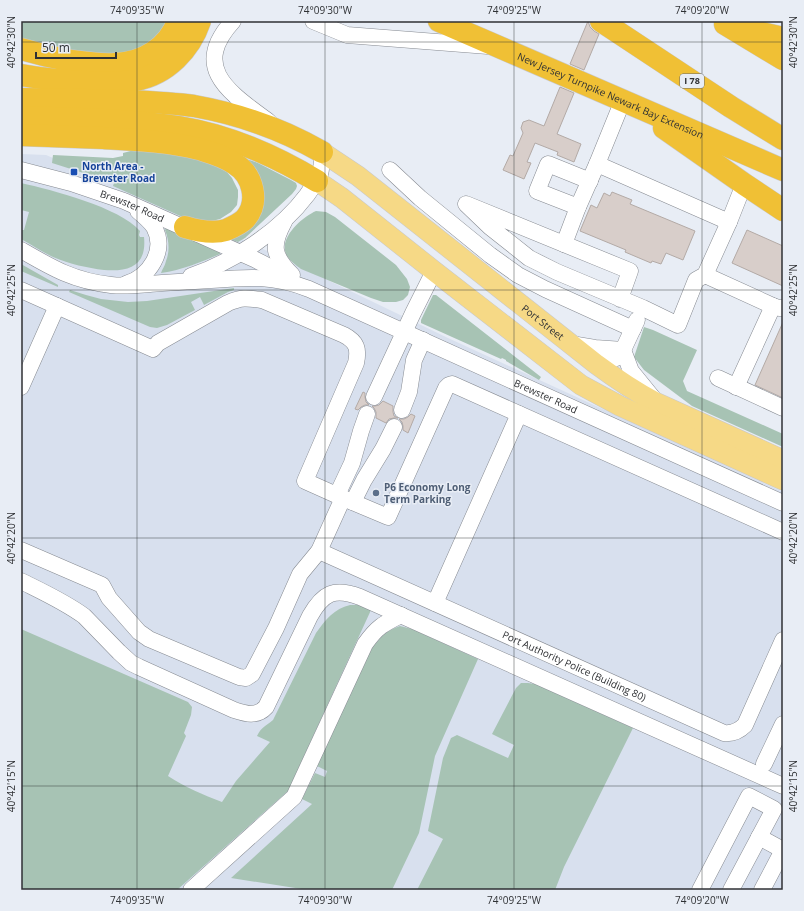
<svg xmlns="http://www.w3.org/2000/svg" width="804" height="911" font-family="'Open Sans',sans-serif">
<rect width="100%" height="100%" fill="#e8edf5"/>
<polygon fill="#d8e0ee" points="21,154 46,155 234,235 448,338 783,492 783,890 21,890"/>
<g fill="#a7c3b4">
<polygon points="21,21 167,21 158,41 130,56 92,57 21,40"/>
<polygon points="142,148 210,160 226,171 232,178 238,190 238,197 237,205 231,212 220,219 208,222 187,219 113,186 114,183 112,182 52,163 53,155 113,158 123,156 123,153"/>
<polygon points="238,156 258,163 291,180 296,183 297,186 296,189 292,194 245,238 238,242 229,239 249,226"/>
<path d="M21,183C52,190 119,207 140,231L139,235L140,237H144C147,266 129,272 104,270C87,268 70,264 53,257C42,252 32,245 21,239V230H24L29,212L21,210Z"/>
<path d="M316,211L326,212L335,217L396,265L407,279L410,287L408,295L403,300L396,302H383L371,298L301,269C296,265 291,262 287,256C277,239 302,217 316,211Z"/>
<path d="M166,228L220,252V254C201,262 182,270 161,273C162,269 165,266 166,261C170,251 169,240 165,230Z"/>
<polygon points="21,264 58,285 58,287 21,271"/>
<polygon points="234,288 234,290 228,292 204,305 200,297 191,302 195,310 167,325 157,328 150,327 69,292 70,290 86,295 101,299 128,302 147,301"/>
<polygon points="433,295 436,295 541,377 539,380 506,361 506,360 502,358 501,359 421,323 421,320"/>
<polygon points="644,327 653,330 697,350 683,381 687,391 783,434 783,447 692,406 644,370 634,357"/>
<path d="M350,605H358L371,610L288,791L177,890H21V629L188,702L192,707L191,715L184,733L186,736L168,776C185,787 203,795 222,802L236,781L270,742L257,736C262,726 265,727 273,720L316,633C326,619 334,609 350,605Z"/>
<path d="M400,626L412,629L478,659L435,756L419,833L392,890H308L231,878L312,804L302,799L315,773L325,777L327,771L317,766L372,648C381,637 385,631 400,626Z"/>
<polygon points="521,683 528,683 535,684 633,728 564,867 555,890 417,890 443,839 428,831 443,758 451,738 457,735 508,758 514,745 492,734 516,688"/>
</g>
<g fill="#d8ceca" stroke="#b3aaa6">
<polygon points="588,21 590,27 594,31 599,34 584,70 570,64"/>
<polygon points="560,87 574,93 557,134 581,144 574,162 557,155 558,152 535,143 527,162 531,163 524,179 503,170 510,155 513,156 523,133 521,128 523,122 529,120 544,126"/>
<polygon points="612,192 632,200 630,204 695,231 683,260 666,253 661,264 652,261 651,263 625,252 626,250 580,231 591,205 597,208 604,193 610,196"/>
<polygon points="747,230 783,246 783,286 732,263"/>
<polygon points="783,322 783,398 755,385"/>
<polygon points="363,392 365,393 365,397 366,402 369,405 365,405 361,407 358,410 355,409"/>
<polygon points="383,401 393,406 393,412 394,416 398,418 394,418 389,419 386,423 376,418 376,412 374,408 372,406 375,406 379,405"/>
<polygon points="411,414 415,416 408,433 403,430 403,426 402,422 399,419 404,419 408,417"/>
</g>
<g fill="none" stroke-linecap="round" stroke-linejoin="round">
<g stroke="#868a91" stroke-width="17">
<g id="minor">
<path d="M233,21C189,69 232,94 269,122"/>
<polyline points="313,21 347,35 488,46"/>
<polyline points="597,164 729,222 744,184"/>
<path id="s1" d="M21,170L71,183L124,201L254,259L289,277"/>
<polyline points="390,170 420,198 490,255 518,275 545,289 633,329"/>
<polyline points="578,207 537,191 548,164 590,181"/>
<path d="M284,222C271,246 273,256 292,275"/>
<polyline points="564,244 578,207 597,164 623,100"/>
<path id="s2" d="M21,250C52,268 74,281 111,285C128,287 145,284 162,283C178,282 195,281 211,280C248,277 273,275 309,289L783,503"/>
<polyline points="705,275 773,306 779,308 783,308"/>
<path d="M191,276C233,262 280,231 307,195C312,188 317,181 320,174C322,167 322,160 322,152"/>
<path d="M126,284C149,277 167,251 154,227C150,221 144,216 138,211"/>
<path d="M21,290L153,349L158,343L228,303C242,297 247,298 262,300L344,335C357,342 359,349 356,363L305,481L343,498L388,517L446,388L449,385L452,384L783,532"/>
<polyline points="620,299 630,271 466,204 490,227 529,258 557,272 643,308 678,325 696,280 705,275 729,222"/>
<polyline points="571,344 595,348 623,350"/>
<polyline points="623,350 631,371 653,398"/>
<polyline points="596,364 616,358 623,350 637,320"/>
<polyline points="718,378 783,408"/>
<polyline points="21,387 57,306"/>
<polyline points="736,387 773,306"/>
<polyline points="374,397 413,313 434,271"/>
<polyline points="402,410 409,392 414,360 423,340"/>
<polyline points="337,495 352,463 361,431 367,414"/>
<polyline points="353,502 364,480 383,449 394,427"/>
<polyline points="21,550 102,585 109,598 139,632 149,639 239,677 246,678 252,674 276,628 300,574 319,551 343,498"/>
<path id="s3" d="M319,551L724,733C733,734 739,731 745,725L783,640"/>
<path d="M21,581C43,592 65,602 84,616L119,652L131,663L139,667L234,710C246,714 257,717 266,707L310,616C323,593 334,587 360,597L783,786"/>
<polyline points="435,603 519,414"/>
<polyline points="764,764 783,724"/>
<polyline points="759,837 783,850"/>
<path d="M191,890L294,797L365,644C377,627 383,624 401,615"/>
<polyline points="700,890 749,796 774,809 731,890"/>
<polyline points="762,890 783,850"/>
</g>
</g>
<g stroke="#c9c9ca" stroke-width="21">
<g id="major">
<path id="s4" d="M322,152L358,176L596,364C615,378 634,391 655,402L783,460"/>
<polyline points="317,181 342,198 434,271 581,385 620,406 783,480"/>
</g>
</g>
<g stroke="#c9c9ca" stroke-width="23">
<g id="highway">
<path id="s5" d="M439,21L783,170"/>
<polyline points="601,21 731,107 783,139"/>
<polyline points="725,24 783,59"/>
<polyline points="745,29 783,38"/>
<path d="M21,49C38,54 55,58 72,61C86,63 101,65 115,64C143,63 168,48 178,21"/>
<path d="M21,75C43,79 65,81 88,82C103,83 120,84 136,80C167,74 190,50 200,21"/>
<path d="M21,99C56,99 92,100 127,101C149,102 172,103 194,106C239,114 282,129 322,152"/>
<path d="M21,117C73,119 127,119 179,127C228,135 274,155 317,181"/>
<polyline points="664,128 744,184 783,210"/>
<path d="M21,135C48,136 76,137 103,138C135,140 167,141 199,149C212,153 224,156 235,164C253,175 260,202 245,219C240,224 233,227 226,230C213,234 198,231 185,227"/>
</g>
</g>
<use href="#minor" stroke="#fff" stroke-width="16"/>
<use href="#major" stroke="#f6d986" stroke-width="20"/>
<use href="#highway" stroke="#f0c035" stroke-width="22"/>
</g>
<path fill="none" stroke="#2f3134" stroke-width="1" stroke-opacity="0.45" d="M137,21V890M325,21V890M514,21V890M702,21V890M21,42H783M21,290H783M21,538H783M21,786H783"/>
<rect fill="#1a4fb4" stroke="#e8edf5" stroke-width="1.5" x="70" y="168" width="8" height="8" rx="2"/>
<circle fill="#5c6f8a" stroke="#e8edf5" stroke-width="1.5" cx="376" cy="493" r="4"/>
<g text-anchor="middle" stroke-width="3" stroke-linejoin="round" paint-order="stroke">
<rect fill="#e8edf5" stroke="#66696e" stroke-width="1" x="680" y="74" width="24" height="14" rx="3"/>
<g font-size="9" font-weight="bold" fill="#2f3134">
<text x="692" y="84">I 78</text>
</g>
<g font-size="10" fill="#2f3134" stroke="#e8edf5">
<text dy="4" stroke="none"><textPath href="#s5" startOffset="187">New Jersey Turnpike Newark Bay Extension</textPath></text>
<text dy="4" stroke="none"><textPath href="#s1" startOffset="117">Brewster Road</textPath></text>
<text dy="4" stroke="none"><textPath href="#s4" startOffset="279">Port Street</textPath></text>
<text dy="4" stroke="none"><textPath href="#s2" startOffset="557">Brewster Road</textPath></text>
<text dy="4" stroke="none"><textPath href="#s3" startOffset="280">Port Authority Police (Building 80)</textPath></text>
</g>
<g font-size="10" font-weight="bold" fill="#164399" stroke="#e8edf5" text-anchor="start">
<text x="82" y="170">North Area -<tspan x="82" dy="12">Brewster Road</tspan></text>
</g>
<g font-size="10" font-weight="bold" fill="#4e5e75" stroke="#e8edf5" text-anchor="start">
<text x="384" y="491">P6 Economy Long<tspan x="384" dy="12">Term Parking</tspan></text>
</g>
</g>
<rect width="804" height="911" fill="none" stroke="#e8edf5" stroke-width="44"/>
<path d="M36 52v6h80v-6" fill="none" stroke="#2f3134" stroke-width="2"/>
<text x="42" y="52" font-size="12" fill="#2f3134" stroke="#e8edf5" stroke-width="3" paint-order="stroke">50 m</text>
<rect x="22" y="22" width="760" height="867" fill="none" stroke="#2f3134" stroke-width="1.5"/>
<g font-size="10" text-anchor="middle" fill="#2f3134">
<text x="137" y="14">74°09'35"W</text>
<text x="325" y="14">74°09'30"W</text>
<text x="514" y="14">74°09'25"W</text>
<text x="702" y="14">74°09'20"W</text>
<text transform="translate(11 42) rotate(-90)" y="4">40°42'30"N</text>
<text transform="translate(793 42) rotate(-90)" y="4">40°42'30"N</text>
<text transform="translate(11 290) rotate(-90)" y="4">40°42'25"N</text>
<text transform="translate(793 290) rotate(-90)" y="4">40°42'25"N</text>
<text transform="translate(11 538) rotate(-90)" y="4">40°42'20"N</text>
<text transform="translate(793 538) rotate(-90)" y="4">40°42'20"N</text>
<text transform="translate(11 786) rotate(-90)" y="4">40°42'15"N</text>
<text transform="translate(793 786) rotate(-90)" y="4">40°42'15"N</text>
<text x="137" y="904">74°09'35"W</text>
<text x="325" y="904">74°09'30"W</text>
<text x="514" y="904">74°09'25"W</text>
<text x="702" y="904">74°09'20"W</text>
</g>
</svg>
